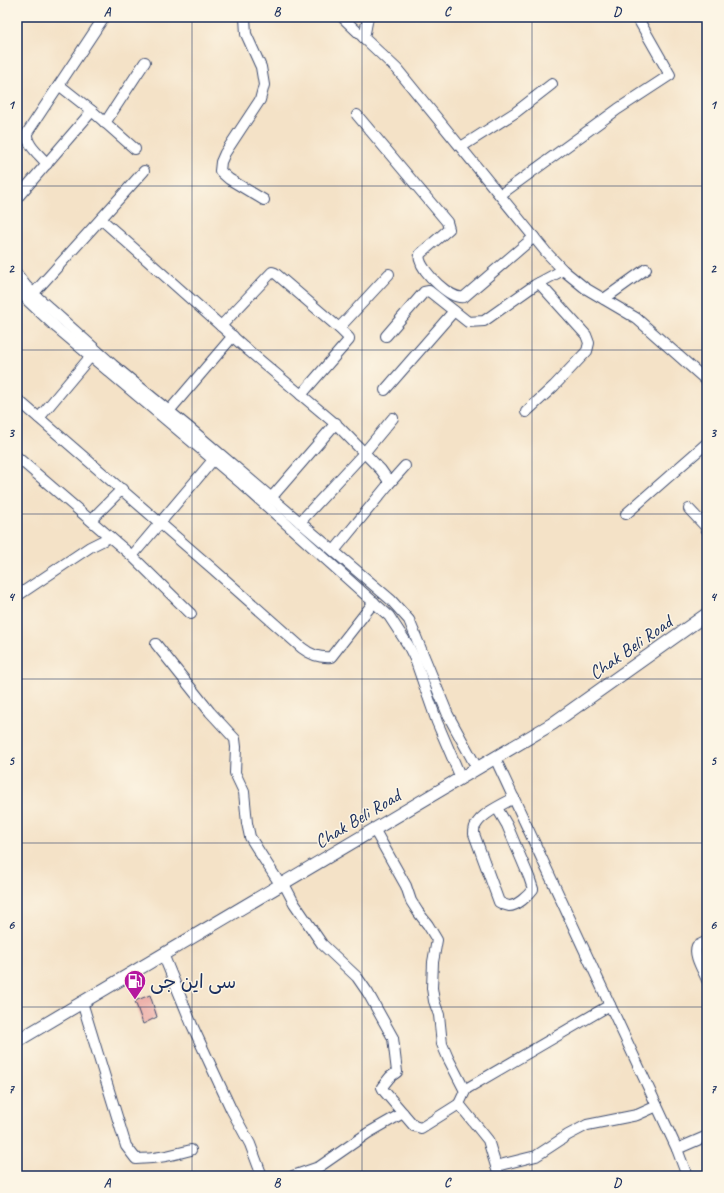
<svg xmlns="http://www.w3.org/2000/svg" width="724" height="1193" font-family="Caveat,'Playpen Sans Arabic',sans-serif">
<rect width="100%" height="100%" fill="#fcf5e5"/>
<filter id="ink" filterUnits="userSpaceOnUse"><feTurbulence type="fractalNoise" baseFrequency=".025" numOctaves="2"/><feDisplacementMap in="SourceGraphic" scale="8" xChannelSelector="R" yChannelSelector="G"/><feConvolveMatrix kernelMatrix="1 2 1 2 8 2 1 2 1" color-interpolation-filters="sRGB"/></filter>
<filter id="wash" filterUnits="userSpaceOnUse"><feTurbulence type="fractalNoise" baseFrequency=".012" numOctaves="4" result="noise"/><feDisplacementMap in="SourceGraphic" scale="16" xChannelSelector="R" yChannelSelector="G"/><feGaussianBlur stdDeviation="0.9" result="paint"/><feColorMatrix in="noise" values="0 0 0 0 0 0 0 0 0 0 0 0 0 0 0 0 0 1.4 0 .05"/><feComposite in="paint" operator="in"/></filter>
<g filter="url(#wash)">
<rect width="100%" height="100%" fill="#f4e2c7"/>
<g id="blocks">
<polygon fill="#eaa29e" points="150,995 157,1017 143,1024 135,1001"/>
</g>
</g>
<g filter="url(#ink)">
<use href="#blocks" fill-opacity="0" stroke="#3c4a6e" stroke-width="1"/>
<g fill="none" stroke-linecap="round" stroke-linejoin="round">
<g stroke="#3c4a6e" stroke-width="12">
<g id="minor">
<polyline points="245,17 246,34 261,67 264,85 260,100 225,153 221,162 220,171 229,179 264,200"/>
<polyline points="342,17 364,38"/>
<polyline points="368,17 364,38 397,69 546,252 563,270 585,288 636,318 707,381"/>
<polyline points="59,85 92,111 135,149"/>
<path d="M357,115L447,222L449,229L420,254C420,256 419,258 420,260C423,272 450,300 464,297L534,237"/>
<polyline points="105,123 145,62"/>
<polyline points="461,147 516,112 552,84"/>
<path d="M47,164C40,155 26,145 27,133L104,17"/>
<polyline points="500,195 618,109 670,75 637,17"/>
<polyline points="17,198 92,111"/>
<polyline points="101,219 249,351 338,426 381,470 388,480 388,485 334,551"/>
<polyline points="17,274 26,286 36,296 113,365 192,430 391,600 409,620 448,715 477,768"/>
<polyline points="17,287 28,301 57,328 242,484 389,616 408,645 415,659 437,722 461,778"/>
<polyline points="33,294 144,171"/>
<polyline points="604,299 646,269"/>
<polyline points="221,326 272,272 275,273 339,328 349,338 349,340 301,395"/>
<polyline points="339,328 389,274"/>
<polyline points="386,336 424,292 429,291 468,322 484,321 535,285 563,270"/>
<polyline points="385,390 454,311"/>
<path d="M17,399L213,569L302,648C311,655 319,658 331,657L374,602"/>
<polyline points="169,411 233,336"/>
<polyline points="526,412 554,386 587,351 589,343 586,335 539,283"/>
<polyline points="39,418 91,356"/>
<polyline points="17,457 132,556 191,614"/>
<polyline points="388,485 405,466"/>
<polyline points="271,498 336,423"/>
<polyline points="689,509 705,526 707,530"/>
<polyline points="626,514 707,443"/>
<polyline points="91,520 122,489"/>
<polyline points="300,522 364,453 393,418"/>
<polyline points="132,556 213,460"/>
<polyline points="17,596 90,547 110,537"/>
<polyline points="156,644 210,712 235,739 236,747 235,773 244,792 247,823 250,837 260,853 280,884"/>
<polyline points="495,758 677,1149 687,1176"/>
<path d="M497,808L507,825L529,877L533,889C528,896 517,906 509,906C505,905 502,904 499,902L474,834C474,831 474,827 476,825C481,814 503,804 514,798"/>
<polyline points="374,829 406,886 411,901 418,912 428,925 437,940 433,962 432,988 434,1001 439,1015 442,1044 448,1058 465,1091"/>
<polyline points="283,882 294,903 322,944 357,977 368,993 393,1038 397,1072 390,1077 382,1087 384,1091 414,1126 421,1128 459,1104"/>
<path d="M707,941L697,946C693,955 703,970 707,980"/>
<polyline points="163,954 192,1025 231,1109 250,1144 262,1176"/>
<path d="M82,1002L126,1146L136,1159C156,1159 172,1155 191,1150"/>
<polyline points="677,1149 707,1136"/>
<polyline points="496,1166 536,1156 568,1135 587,1125 637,1115 657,1106"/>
<polyline points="293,1176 319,1167 368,1133 403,1113"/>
<polyline points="499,1176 488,1140 459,1104 466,1089 610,1005"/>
</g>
</g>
<g stroke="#3c4a6e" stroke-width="14">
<polyline id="major" points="17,1041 552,724 707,614"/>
</g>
<use href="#minor" stroke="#fff" stroke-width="10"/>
<use href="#major" stroke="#fff" stroke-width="12"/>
</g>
</g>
<path fill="none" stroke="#1b2f5e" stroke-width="1" stroke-opacity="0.55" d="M192,17V1176M362,17V1176M532,17V1176M17,186H707M17,350H707M17,514H707M17,679H707M17,843H707M17,1007H707"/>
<defs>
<g id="fuel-pin" transform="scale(1.15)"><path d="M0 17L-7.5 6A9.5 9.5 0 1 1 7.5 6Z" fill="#b5179e" stroke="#fcf5e5"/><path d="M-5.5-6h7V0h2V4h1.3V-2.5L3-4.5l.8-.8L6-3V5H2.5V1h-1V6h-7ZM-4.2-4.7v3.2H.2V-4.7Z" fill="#fff"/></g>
</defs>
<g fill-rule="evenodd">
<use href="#fuel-pin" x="135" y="981"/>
</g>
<g text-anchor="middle" stroke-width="3" stroke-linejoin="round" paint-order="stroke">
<g font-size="19" fill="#1b2f5e" stroke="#fcf5e5">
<text transform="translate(630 647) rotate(-35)" y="7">Chak Beli Road</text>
<text transform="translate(357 818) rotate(-31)" y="7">Chak Beli Road</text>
</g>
<g font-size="19" fill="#1b2f5e" stroke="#fcf5e5" text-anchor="start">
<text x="150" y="988">سی این جی</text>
</g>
</g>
<rect width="724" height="1193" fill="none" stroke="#fcf5e5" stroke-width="44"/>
<rect x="22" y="22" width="680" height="1149" fill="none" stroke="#1b2f5e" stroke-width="1.5"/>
<g font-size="13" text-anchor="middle" font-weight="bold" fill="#1b2f5e">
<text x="107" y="16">A</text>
<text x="277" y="16">B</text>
<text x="447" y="16">C</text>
<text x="617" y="16">D</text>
<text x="11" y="109">1</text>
<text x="713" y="109">1</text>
<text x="11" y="273">2</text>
<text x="713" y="273">2</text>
<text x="11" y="437">3</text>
<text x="713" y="437">3</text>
<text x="11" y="601">4</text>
<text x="713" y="601">4</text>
<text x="11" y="765">5</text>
<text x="713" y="765">5</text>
<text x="11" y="929">6</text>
<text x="713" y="929">6</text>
<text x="11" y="1093">7</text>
<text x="713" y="1093">7</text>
<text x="107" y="1187">A</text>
<text x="277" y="1187">B</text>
<text x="447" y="1187">C</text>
<text x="617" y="1187">D</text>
</g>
</svg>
